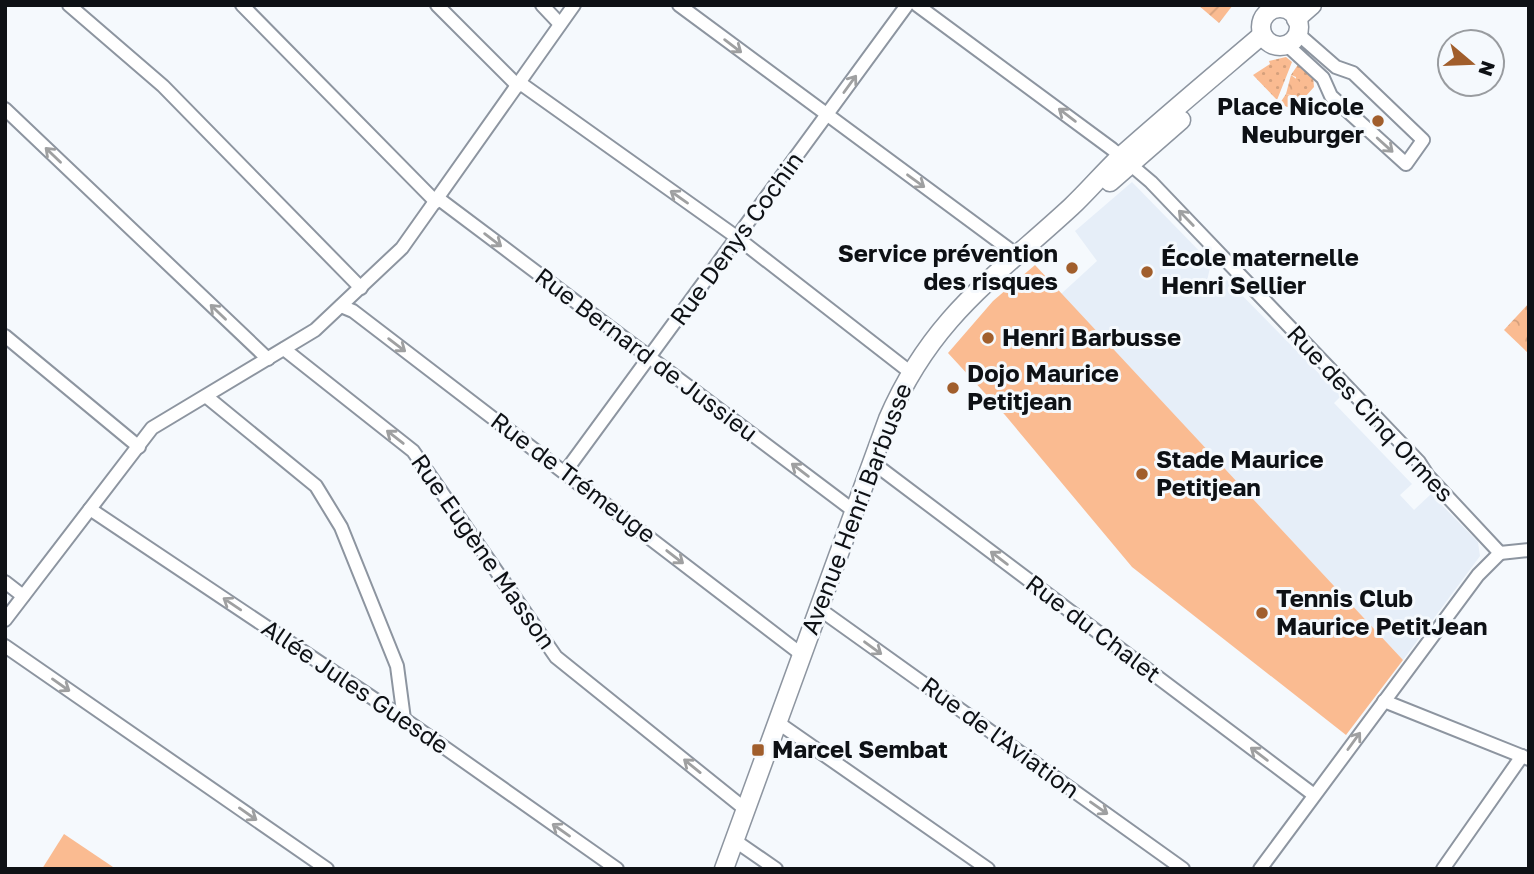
<svg xmlns="http://www.w3.org/2000/svg" width="1534" height="874" font-family="'Golos Text',sans-serif">
<defs>
<pattern id="grass-dots" width="8" height="8" patternUnits="userSpaceOnUse" patternTransform="scale(1.75)"><rect width="8" height="8" fill="#fabb91"/><path d="M2 2h.1M6 6h.1" fill="none" stroke="#d5a07c" stroke-width="1.8" stroke-linecap="round"/></pattern>
<pattern id="park-crowns" width="20" height="18" patternUnits="userSpaceOnUse" patternTransform="scale(1.75)"><rect width="20" height="18" fill="#fabb91"/><path d="M2 6a3 3 0 1 1 6 0M12 15a3 3 0 1 1 6 0" fill="none" stroke="#d5a07c"/></pattern>
<pattern id="garden-furrows" width="10" height="10" patternUnits="userSpaceOnUse" patternTransform="scale(1.75)"><rect width="10" height="10" fill="#fabb91"/><path d="M-1 1l2-2M0 10L10 0M9 11l2-2" fill="none" stroke="#d5a07c"/></pattern>
</defs>
<rect width="100%" height="100%" fill="#f5f9fd"/>
<polygon fill="#e6eef8" points="1132,182 1211,263 1207,281 1200,290 1207,297 1227,280 1341,396 1334,403 1412,484 1400,495 1414,510 1431,494 1478,542 1480,556 1403,660 1061,294 1097,261 1075,231"/>
<g fill="url(#grass-dots)">
<polygon points="1286,57 1292,62 1277,100 1253,75 1270,64 1269,61"/>
<polygon points="1299,63 1313,76 1314,87 1297,106 1287,107 1280,103 1286,94 1295,96 1296,77 1291,75"/>
</g>
<g fill="url(#park-crowns)">
<polygon points="1291,75 1299,81 1296,96 1286,94"/>
<polygon points="1529,303 1529,354 1504,330"/>
</g>
<polygon fill="url(#garden-furrows)" points="1198,5 1233,5 1219,23"/>
<g fill="#fabb91">
<polygon points="1035,265 1403,660 1346,735 1132,567 1005,415 948,353 993,301"/>
<polygon points="64,834 116,869 42,869"/>
</g>
<g fill="none" stroke-linecap="round" stroke-linejoin="round">
<g stroke="#8d95a0" stroke-width="16">
<g id="street">
<polyline points="69,5 163,86 361,288"/>
<polyline points="242,5 436,202"/>
<polyline points="437,5 518,86"/>
<polyline points="542,5 560,24"/>
<polyline points="679,5 1017,255"/>
<polyline points="917,5 1112,149 1151,182 1419,462 1428,476 1500,553"/>
<polyline points="1287,45 1323,78 1331,96 1406,164 1423,140 1353,73 1336,67 1297,33"/>
<polyline points="520,83 735,236 910,372"/>
<polyline points="5,109 268,359"/>
<polyline points="439,199 854,511"/>
<polyline points="341,306 353,311 801,654"/>
<polyline points="5,336 139,447"/>
<polyline points="284,349 413,451 556,657 745,809"/>
<polyline points="207,397 316,486 341,527 397,666 404,719"/>
<polyline points="872,462 1314,795"/>
<polyline points="565,472 907,5"/>
<polyline points="90,509 404,719 617,869"/>
<polyline points="1500,553 1529,550"/>
<polyline points="5,582 23,596"/>
<polyline points="818,608 1183,869"/>
<polyline points="5,620 152,428 315,330 402,248 574,5"/>
<polyline points="5,646 327,869"/>
<polyline points="1384,701 1529,759"/>
<polyline points="777,722 988,869"/>
<polyline points="734,840 776,869"/>
<polyline points="1260,869 1478,575 1500,553"/>
<polyline points="1443,869 1522,756"/>
</g>
</g>
<g stroke="#8d95a0" stroke-width="21">
<g id="secondary">
<circle cx="1280" cy="27" r="19"/>
<polyline points="1296,19 1312,5"/>
<polyline points="1110,182 1181,120"/>
<path d="M724,869L888,419C932,317 994,278 1071,207C1088,191 1103,173 1120,157C1167,115 1215,75 1262,35"/>
</g>
</g>
<use href="#street" stroke="#fff" stroke-width="12"/>
<use href="#secondary" stroke="#fff" stroke-width="18"/>
</g>
<defs><path id="oneway-shaft" d="M-6 0H5M1.5-3L5.5 0L1.5 3" fill="none" stroke-width="1.6" stroke-linecap="round" stroke-linejoin="round" transform="scale(1.75)"/></defs>
<g stroke="#9fa0a1">
<use href="#oneway-shaft" transform="translate(733 46) rotate(37)"/>
<use href="#oneway-shaft" transform="translate(850 84) rotate(-54)"/>
<use href="#oneway-shaft" transform="translate(1067 115) rotate(-143)"/>
<use href="#oneway-shaft" transform="translate(1385 145) rotate(42)"/>
<use href="#oneway-shaft" transform="translate(53 155) rotate(-136)"/>
<use href="#oneway-shaft" transform="translate(916 181) rotate(36)"/>
<use href="#oneway-shaft" transform="translate(679 197) rotate(-145)"/>
<use href="#oneway-shaft" transform="translate(1186 218) rotate(-134)"/>
<use href="#oneway-shaft" transform="translate(493 240) rotate(37)"/>
<use href="#oneway-shaft" transform="translate(218 312) rotate(-136)"/>
<use href="#oneway-shaft" transform="translate(397 345) rotate(37)"/>
<use href="#oneway-shaft" transform="translate(395 437) rotate(-142)"/>
<use href="#oneway-shaft" transform="translate(800 470) rotate(-143)"/>
<use href="#oneway-shaft" transform="translate(675 557) rotate(38)"/>
<use href="#oneway-shaft" transform="translate(999 558) rotate(-143)"/>
<use href="#oneway-shaft" transform="translate(232 604) rotate(-146)"/>
<use href="#oneway-shaft" transform="translate(873 648) rotate(36)"/>
<use href="#oneway-shaft" transform="translate(61 685) rotate(35)"/>
<use href="#oneway-shaft" transform="translate(1354 741) rotate(-54)"/>
<use href="#oneway-shaft" transform="translate(1259 754) rotate(-143)"/>
<use href="#oneway-shaft" transform="translate(692 766) rotate(-141)"/>
<use href="#oneway-shaft" transform="translate(1099 808) rotate(35)"/>
<use href="#oneway-shaft" transform="translate(248 814) rotate(35)"/>
<use href="#oneway-shaft" transform="translate(561 830) rotate(-145)"/>
</g>
<g fill="#a15e2c" stroke="#f5f9fd" stroke-width="2.5">
<circle cx="1378" cy="121" r="7"/>
<circle cx="1072" cy="268" r="7"/>
<circle cx="1147" cy="272" r="7"/>
<circle cx="988" cy="338" r="7"/>
<circle cx="953" cy="388" r="7"/>
<circle cx="1142" cy="474" r="7"/>
<circle cx="1262" cy="613" r="7"/>
<rect x="751" y="743" width="14" height="14" rx="3.5"/>
</g>
<g text-anchor="middle" stroke-width="6" stroke-linejoin="round" paint-order="stroke">
<g font-size="24" font-weight="bold" fill="#0e1115" stroke="#f5f9fd" text-anchor="start">
<text x="1364" y="115" text-anchor="end">Place Nicole<tspan x="1364" dy="28">Neuburger</tspan></text>
<text x="1058" y="262" text-anchor="end">Service prévention<tspan x="1058" dy="28">des risques</tspan></text>
<text x="1161" y="266">École maternelle<tspan x="1161" dy="28">Henri Sellier</tspan></text>
<text x="1002" y="346">Henri Barbusse</text>
<text x="967" y="382">Dojo Maurice<tspan x="967" dy="28">Petitjean</tspan></text>
<text x="1156" y="468">Stade Maurice<tspan x="1156" dy="28">Petitjean</tspan></text>
<text x="1276" y="607">Tennis Club<tspan x="1276" dy="28">Maurice PetitJean</tspan></text>
<text x="772" y="758">Marcel Sembat</text>
</g>
<g font-size="24" fill="#0e1115" stroke="#f5f9fd">
<text transform="translate(737 239) rotate(-54)" y="8">Rue Denys Cochin</text>
<text transform="translate(646 355) rotate(37)" y="8">Rue Bernard de Jussieu</text>
<text transform="translate(1370 414) rotate(47)" y="8">Rue des Cinq Ormes</text>
<text transform="translate(573 478) rotate(37)" y="8">Rue de Trémeuge</text>
<text transform="translate(857 509) rotate(-69)" y="8">Avenue Henri Barbusse</text>
<text transform="translate(483 552) rotate(55)" y="8">Rue Eugène Masson</text>
<text transform="translate(1093 629) rotate(37)" y="8">Rue du Chalet</text>
<text transform="translate(355 687) rotate(34)" y="8">Allée Jules Guesde</text>
<text transform="translate(1000 738) rotate(36)" y="8">Rue de l'Aviation</text>
</g>
</g>
<rect width="1534" height="874" fill="none" stroke="#0e1115" stroke-width="14"/>
<g transform="translate(1471 63) rotate(109)"><circle r="33" fill="#f5f9fd" stroke="#999ca0" stroke-width="2"/>
<path d="M0-5L12 26L0 18L-12 26Z" fill="#a15e2c"/>
<text y="-10" font-size="19" font-weight="bold" text-anchor="middle" fill="#0e1115">N</text>
</g>
</svg>
